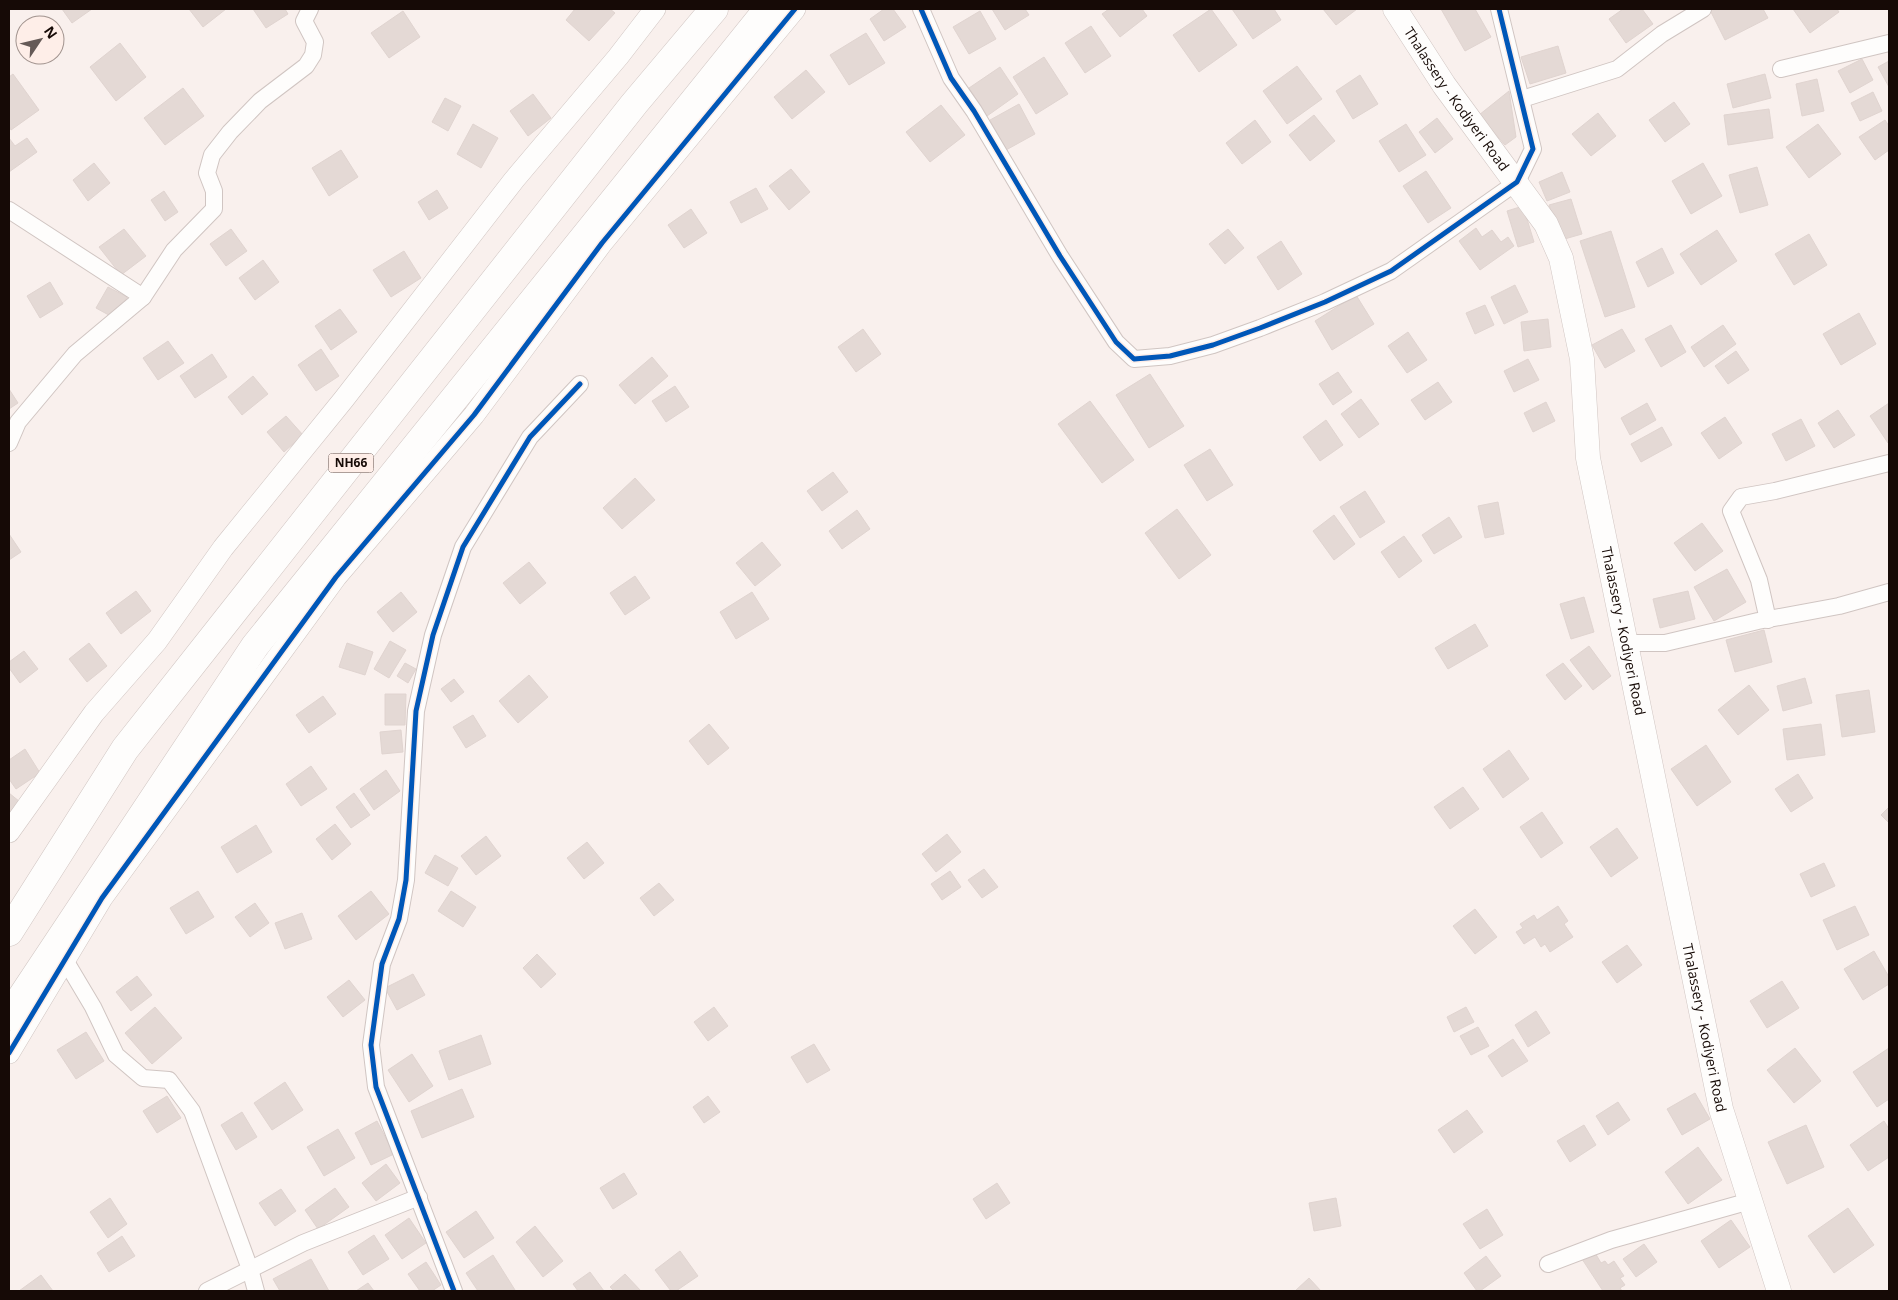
<svg xmlns="http://www.w3.org/2000/svg" width="1898" height="1300" font-family="'Open Sans',sans-serif">
<rect width="100%" height="100%" fill="#f9f0ed"/>
<g fill="#e4d9d5" stroke="#e0d4d0">
<polygon points="62,9 92,9 72,23"/>
<polygon points="189,9 226,9 203,27"/>
<polygon points="253,9 285,9 288,14 266,28"/>
<polygon points="575,9 610,9 615,13 589,41 566,20"/>
<polygon points="884,9 893,9 906,27 884,41 870,19"/>
<polygon points="992,9 1025,9 1029,15 1005,30"/>
<polygon points="1109,9 1142,9 1147,16 1120,37 1102,14"/>
<polygon points="1211,9 1237,45 1199,72 1173,35"/>
<polygon points="1232,9 1274,9 1281,20 1253,39"/>
<polygon points="1323,9 1357,9 1336,25"/>
<polygon points="1441,9 1475,9 1491,37 1465,51"/>
<polygon points="1623,9 1642,9 1653,24 1626,43 1609,19"/>
<polygon points="1713,9 1763,9 1768,18 1725,40 1710,10"/>
<polygon points="1793,9 1837,9 1839,12 1810,33"/>
<polygon points="403,11 420,37 389,58 371,33"/>
<polygon points="980,11 996,39 969,54 953,27"/>
<polygon points="1091,26 1111,56 1085,73 1065,43"/>
<polygon points="866,33 885,63 849,85 830,55"/>
<polygon points="120,43 146,77 116,101 90,67"/>
<polygon points="1558,46 1566,73 1530,84 1521,57"/>
<polygon points="1044,57 1068,94 1036,114 1013,77"/>
<polygon points="1862,59 1873,80 1850,93 1838,71"/>
<polygon points="1889,61 1889,87 1878,67"/>
<polygon points="1297,66 1322,99 1287,124 1263,91"/>
<polygon points="1000,67 1018,94 987,116 969,88"/>
<polygon points="806,70 825,92 792,119 774,97"/>
<polygon points="13,74 39,110 11,130 9,126 9,77"/>
<polygon points="1765,74 1771,98 1733,108 1727,84"/>
<polygon points="1360,75 1378,104 1353,119 1336,91"/>
<polygon points="1817,79 1824,111 1802,116 1796,84"/>
<polygon points="183,88 204,116 165,145 144,118"/>
<polygon points="1509,91 1516,137 1505,145 1479,115"/>
<polygon points="1873,92 1882,111 1860,121 1851,103"/>
<polygon points="533,94 551,118 528,136 510,111"/>
<polygon points="445,98 461,106 448,131 432,122"/>
<polygon points="1674,102 1690,124 1665,142 1649,120"/>
<polygon points="1019,104 1035,134 1006,150 990,120"/>
<polygon points="941,105 965,135 930,162 906,132"/>
<polygon points="1769,109 1773,138 1728,145 1724,115"/>
<polygon points="1598,113 1616,136 1591,156 1572,134"/>
<polygon points="1314,115 1335,141 1310,161 1289,135"/>
<polygon points="1437,118 1453,139 1435,153 1419,132"/>
<polygon points="1255,120 1271,142 1242,164 1226,143"/>
<polygon points="1885,120 1889,126 1889,150 1875,160 1859,137"/>
<polygon points="473,124 498,138 481,168 457,154"/>
<polygon points="1406,124 1426,155 1399,172 1379,141"/>
<polygon points="1818,124 1841,154 1809,178 1786,147"/>
<polygon points="9,138 15,146 27,138 37,152 9,172"/>
<polygon points="341,150 358,177 329,196 312,168"/>
<polygon points="94,163 110,183 88,201 73,180"/>
<polygon points="1703,163 1722,196 1691,214 1672,181"/>
<polygon points="1757,167 1768,205 1740,213 1729,175"/>
<polygon points="791,169 810,192 789,210 769,186"/>
<polygon points="1426,171 1451,208 1428,223 1403,186"/>
<polygon points="1562,172 1570,192 1547,201 1539,182"/>
<polygon points="756,188 768,209 741,223 730,202"/>
<polygon points="437,190 448,208 429,220 418,202"/>
<polygon points="164,191 178,212 165,221 151,200"/>
<polygon points="1571,199 1582,234 1561,240 1549,205"/>
<polygon points="1523,206 1534,242 1518,247 1507,211"/>
<polygon points="691,209 707,233 684,248 668,225"/>
<polygon points="1476,228 1482,237 1492,230 1501,242 1508,237 1514,246 1480,270 1459,241"/>
<polygon points="124,229 146,256 121,275 99,247"/>
<polygon points="231,229 247,251 226,266 210,244"/>
<polygon points="1228,229 1244,248 1225,264 1209,244"/>
<polygon points="1717,230 1737,261 1701,285 1680,254"/>
<polygon points="1611,231 1635,307 1605,317 1580,241"/>
<polygon points="1809,234 1827,265 1794,285 1775,254"/>
<polygon points="1281,241 1302,274 1278,290 1257,257"/>
<polygon points="1662,248 1674,273 1648,287 1636,262"/>
<polygon points="404,251 421,278 391,297 373,270"/>
<polygon points="263,260 279,282 255,300 239,278"/>
<polygon points="50,282 63,304 40,318 27,296"/>
<polygon points="1515,285 1528,312 1504,324 1491,297"/>
<polygon points="108,287 127,297 116,319 96,308"/>
<polygon points="1356,295 1374,324 1332,350 1315,321"/>
<polygon points="1485,305 1494,325 1475,334 1466,313"/>
<polygon points="340,309 357,332 331,350 315,326"/>
<polygon points="1859,313 1876,344 1841,365 1823,334"/>
<polygon points="1548,319 1551,347 1524,351 1521,322"/>
<polygon points="1671,325 1686,352 1661,367 1645,339"/>
<polygon points="1723,325 1736,344 1704,367 1691,347"/>
<polygon points="863,329 881,354 856,372 838,347"/>
<polygon points="1622,329 1635,351 1605,368 1592,345"/>
<polygon points="1408,332 1427,360 1407,373 1388,346"/>
<polygon points="168,341 184,363 158,380 143,358"/>
<polygon points="321,349 339,376 316,391 298,365"/>
<polygon points="1736,351 1749,370 1728,384 1715,366"/>
<polygon points="212,354 227,377 195,398 180,376"/>
<polygon points="652,357 668,376 635,404 619,385"/>
<polygon points="1528,359 1539,380 1514,392 1504,371"/>
<polygon points="1338,372 1352,392 1333,405 1319,384"/>
<polygon points="1150,374 1184,426 1149,448 1116,395"/>
<polygon points="253,376 268,394 242,415 228,397"/>
<polygon points="1438,382 1452,402 1425,420 1411,400"/>
<polygon points="675,386 689,407 666,422 652,401"/>
<polygon points="9,389 18,403 9,409"/>
<polygon points="1361,399 1379,424 1359,438 1341,414"/>
<polygon points="1090,401 1134,460 1102,483 1058,424"/>
<polygon points="1546,402 1555,421 1533,432 1524,413"/>
<polygon points="1647,403 1656,420 1630,435 1621,418"/>
<polygon points="1889,403 1889,442 1888,443 1870,416"/>
<polygon points="1838,410 1855,435 1834,448 1818,423"/>
<polygon points="286,416 303,435 284,452 267,432"/>
<polygon points="1725,417 1742,443 1719,459 1701,433"/>
<polygon points="1801,419 1815,446 1786,461 1772,434"/>
<polygon points="1326,420 1343,445 1320,461 1303,437"/>
<polygon points="1662,427 1672,445 1641,462 1631,444"/>
<polygon points="1210,449 1233,485 1207,501 1184,465"/>
<polygon points="833,472 848,492 822,511 807,491"/>
<polygon points="635,478 655,500 622,529 603,508"/>
<polygon points="1365,491 1385,522 1360,538 1340,507"/>
<polygon points="1498,502 1504,534 1485,538 1478,506"/>
<polygon points="1177,509 1211,555 1179,579 1145,533"/>
<polygon points="857,510 870,529 842,549 829,531"/>
<polygon points="1334,515 1355,544 1334,560 1313,531"/>
<polygon points="1449,517 1462,537 1434,554 1422,535"/>
<polygon points="1702,523 1723,551 1695,571 1674,543"/>
<polygon points="9,534 21,552 9,560"/>
<polygon points="1404,536 1422,561 1399,578 1381,552"/>
<polygon points="762,542 781,565 755,586 736,563"/>
<polygon points="529,562 546,583 520,604 503,583"/>
<polygon points="1727,569 1746,602 1714,621 1694,587"/>
<polygon points="635,576 650,598 625,615 610,593"/>
<polygon points="136,591 151,611 121,634 106,613"/>
<polygon points="1688,591 1695,619 1660,628 1653,599"/>
<polygon points="401,592 417,612 393,632 377,612"/>
<polygon points="752,592 769,619 736,639 720,612"/>
<polygon points="1584,597 1594,632 1571,639 1560,604"/>
<polygon points="1475,624 1488,646 1448,669 1435,648"/>
<polygon points="1764,630 1772,662 1735,672 1726,640"/>
<polygon points="390,641 406,650 389,678 374,669"/>
<polygon points="89,643 107,666 87,682 69,659"/>
<polygon points="347,643 373,652 365,675 339,667"/>
<polygon points="1589,646 1611,676 1593,690 1570,660"/>
<polygon points="24,651 38,669 20,683 9,668 9,662"/>
<polygon points="405,663 416,669 408,683 397,676"/>
<polygon points="1563,663 1582,686 1565,700 1546,675"/>
<polygon points="529,675 548,697 518,723 499,701"/>
<polygon points="1805,678 1812,703 1783,711 1777,686"/>
<polygon points="454,679 464,692 451,702 441,689"/>
<polygon points="1749,685 1769,710 1738,735 1718,710"/>
<polygon points="1869,690 1875,732 1842,737 1836,695"/>
<polygon points="385,694 406,694 405,725 385,725"/>
<polygon points="323,696 336,714 309,733 296,715"/>
<polygon points="473,715 486,736 466,748 453,727"/>
<polygon points="709,724 729,748 708,765 689,741"/>
<polygon points="1821,724 1825,755 1787,760 1783,729"/>
<polygon points="401,730 403,752 382,754 380,732"/>
<polygon points="1706,745 1731,782 1697,806 1671,769"/>
<polygon points="25,749 40,773 16,789 9,779 9,760"/>
<polygon points="1509,750 1529,779 1503,798 1483,769"/>
<polygon points="311,766 327,789 301,806 286,784"/>
<polygon points="386,770 400,791 374,810 360,789"/>
<polygon points="1798,774 1813,798 1791,812 1775,789"/>
<polygon points="1463,787 1479,809 1450,829 1434,807"/>
<polygon points="9,793 25,806 9,828"/>
<polygon points="354,793 370,815 351,828 336,807"/>
<polygon points="1889,807 1889,823 1881,815"/>
<polygon points="1542,812 1563,843 1541,858 1520,827"/>
<polygon points="335,824 351,844 332,860 316,839"/>
<polygon points="256,825 272,852 237,873 221,847"/>
<polygon points="1617,828 1638,858 1611,877 1590,847"/>
<polygon points="947,834 961,852 936,872 922,854"/>
<polygon points="486,836 501,856 476,875 461,856"/>
<polygon points="587,842 604,863 584,879 567,858"/>
<polygon points="435,855 458,868 448,886 425,873"/>
<polygon points="1824,863 1835,886 1811,897 1800,874"/>
<polygon points="984,869 998,887 982,898 968,880"/>
<polygon points="950,871 961,887 942,900 931,884"/>
<polygon points="659,883 674,900 654,916 640,898"/>
<polygon points="198,891 214,917 186,934 170,908"/>
<polygon points="371,891 389,914 356,940 338,916"/>
<polygon points="451,891 476,907 463,927 438,911"/>
<polygon points="255,903 269,923 250,937 235,917"/>
<polygon points="1558,906 1568,921 1564,924 1573,937 1550,952 1545,944 1541,947 1535,937 1524,944 1516,932 1523,928 1520,924 1534,915 1537,920"/>
<polygon points="1855,906 1869,935 1837,950 1823,920"/>
<polygon points="1475,909 1497,937 1475,954 1453,926"/>
<polygon points="302,913 312,939 285,949 275,923"/>
<polygon points="1627,945 1642,965 1617,983 1602,962"/>
<polygon points="1874,951 1889,977 1889,984 1863,1000 1844,969"/>
<polygon points="537,954 556,974 541,988 523,968"/>
<polygon points="413,974 425,995 397,1010 385,988"/>
<polygon points="137,976 152,995 131,1011 116,992"/>
<polygon points="349,980 365,1000 343,1017 327,997"/>
<polygon points="1782,981 1799,1008 1767,1028 1750,1001"/>
<polygon points="155,1007 182,1038 152,1064 125,1033"/>
<polygon points="714,1007 728,1026 708,1041 694,1022"/>
<polygon points="1466,1007 1474,1022 1454,1032 1447,1017"/>
<polygon points="1536,1011 1550,1033 1528,1047 1515,1025"/>
<polygon points="1478,1027 1489,1046 1471,1055 1460,1036"/>
<polygon points="86,1032 104,1061 76,1079 57,1050"/>
<polygon points="481,1035 491,1064 449,1080 439,1051"/>
<polygon points="1513,1039 1528,1061 1502,1077 1488,1056"/>
<polygon points="814,1044 830,1070 807,1083 791,1057"/>
<polygon points="1795,1048 1821,1081 1794,1103 1767,1070"/>
<polygon points="1889,1048 1889,1099 1877,1107 1853,1072"/>
<polygon points="412,1054 433,1086 409,1102 388,1070"/>
<polygon points="285,1082 303,1110 272,1130 254,1103"/>
<polygon points="462,1089 474,1117 422,1138 411,1111"/>
<polygon points="1695,1093 1710,1119 1682,1135 1667,1109"/>
<polygon points="167,1096 181,1118 157,1133 143,1111"/>
<polygon points="708,1096 720,1112 704,1123 693,1107"/>
<polygon points="1618,1102 1630,1120 1608,1135 1596,1116"/>
<polygon points="1467,1110 1483,1132 1454,1153 1438,1130"/>
<polygon points="242,1112 257,1137 236,1150 221,1125"/>
<polygon points="377,1121 394,1154 371,1165 355,1133"/>
<polygon points="1884,1121 1889,1129 1889,1157 1868,1171 1850,1145"/>
<polygon points="1584,1125 1596,1145 1570,1162 1557,1141"/>
<polygon points="1806,1125 1824,1167 1787,1184 1768,1142"/>
<polygon points="338,1129 355,1158 324,1176 307,1147"/>
<polygon points="1698,1147 1722,1180 1688,1204 1665,1172"/>
<polygon points="386,1164 400,1183 376,1201 362,1183"/>
<polygon points="624,1173 637,1194 613,1209 600,1188"/>
<polygon points="997,1183 1010,1203 986,1219 973,1199"/>
<polygon points="335,1188 349,1207 318,1229 305,1210"/>
<polygon points="281,1189 296,1211 275,1226 259,1203"/>
<polygon points="110,1198 127,1224 108,1238 90,1212"/>
<polygon points="1336,1198 1341,1226 1314,1231 1309,1203"/>
<polygon points="1848,1208 1874,1245 1834,1273 1808,1236"/>
<polygon points="1487,1209 1503,1235 1480,1249 1463,1224"/>
<polygon points="476,1211 494,1238 464,1258 446,1232"/>
<polygon points="409,1218 426,1243 402,1259 385,1235"/>
<polygon points="1731,1220 1750,1247 1719,1268 1701,1241"/>
<polygon points="535,1226 563,1261 543,1277 516,1242"/>
<polygon points="374,1235 389,1259 363,1275 348,1252"/>
<polygon points="122,1236 135,1256 109,1272 97,1253"/>
<polygon points="1644,1244 1657,1262 1636,1277 1623,1259"/>
<polygon points="680,1251 698,1276 676,1291 671,1291 655,1270"/>
<polygon points="1594,1251 1601,1263 1605,1261 1608,1265 1614,1261 1624,1276 1620,1278 1625,1285 1620,1288 1622,1291 1603,1291 1582,1259"/>
<polygon points="493,1255 515,1290 514,1291 478,1291 466,1273"/>
<polygon points="1486,1256 1501,1276 1480,1291 1477,1291 1464,1273"/>
<polygon points="311,1259 329,1291 280,1291 273,1279"/>
<polygon points="426,1262 441,1285 432,1291 420,1291 408,1274"/>
<polygon points="590,1272 604,1291 578,1291 573,1284"/>
<polygon points="625,1274 641,1291 614,1291 610,1287"/>
<polygon points="41,1275 53,1291 19,1291"/>
<polygon points="1309,1278 1321,1291 1295,1291"/>
<polygon points="368,1283 374,1291 356,1291"/>
</g>
<g fill="none" stroke-linecap="round" stroke-linejoin="round">
<g stroke="#d0c5c2" stroke-width="18">
<g id="minor">
<polyline points="921,9 951,78 974,111 1060,256 1116,342 1134,359 1170,356 1213,345 1260,328 1325,302 1391,271 1517,182 1533,149 1499,9"/>
<polyline points="1781,69 1889,43"/>
<polyline points="1522,99 1617,69 1662,34 1703,9"/>
<polyline points="9,210 143,297"/>
<polyline points="9,443 18,422 75,354 143,297 174,250 214,209 214,191 207,173 212,155 230,132 260,101 306,66 313,55 315,42 304,21 310,9"/>
<polyline points="1768,620 1759,580 1731,511 1741,497 1775,491 1889,463"/>
<polyline points="1626,643 1665,643 1758,621 1839,606 1889,592"/>
<polyline points="65,960 93,1007 116,1055 143,1078 169,1080 192,1111 250,1269 256,1291"/>
<polyline points="1548,1264 1611,1240 1750,1201"/>
<polyline points="207,1291 303,1243 419,1197"/>
<polyline points="454,1291 376,1087 371,1045 382,964 399,919 406,880 416,711 433,635 463,547 530,437 580,384"/>
</g>
</g>
<g stroke="#d0c5c2" stroke-width="22">
<g id="tertiary">
<polyline points="9,832 94,713 157,641 223,548 344,399 514,180 618,57 655,9"/>
<polyline points="9,1053 102,898 336,577 474,415 602,243 795,9"/>
</g>
</g>
<g stroke="#d0c5c2" stroke-width="25">
<g id="secondary">
<path id="s1" d="M1395,9L1444,85L1546,224L1561,258L1582,359L1588,458L1721,1109L1779,1291"/>
</g>
</g>
<g stroke="#d0c5c2" stroke-width="29">
<g id="trunk">
<polyline points="9,932 125,749 634,104 714,9"/>
<polyline points="9,1016 255,646 768,9"/>
</g>
</g>
<use href="#minor" stroke="#fefdfc" stroke-width="16"/>
<use href="#tertiary" stroke="#fefdfc" stroke-width="21"/>
<use href="#secondary" stroke="#fefdfc" stroke-width="24"/>
<use href="#trunk" stroke="#fefdfc" stroke-width="28"/>
<g stroke="#feeee8" stroke-width="8">
<g id="cycleway">
<polyline points="921,9 951,78 974,111 1060,256 1116,342 1134,359 1170,356 1213,345 1260,328 1325,302 1391,271 1517,182 1533,149 1499,9"/>
<polyline points="9,1053 102,898 336,577 474,415 602,243 795,9"/>
<polyline points="454,1291 376,1087 371,1045 382,964 399,919 406,880 416,711 433,635 463,547 530,437 580,384"/>
</g>
</g>
<use href="#cycleway" stroke="#0057b8" stroke-width="5"/>
</g>
<g text-anchor="middle" stroke-width="5" stroke-linejoin="round" paint-order="stroke">
<rect fill="#feeee8" stroke="#5c4e4a" stroke-width="1" x="328.5" y="453.5" width="45" height="19" rx="4"/>
<g font-size="12" font-weight="bold" fill="#160a06">
<text x="351" y="467">NH66</text>
</g>
<g font-size="14" fill="#160a06" stroke="#feeee8">
<text dy="5" stroke="none"><textPath href="#s1" startOffset="109">Thalassery - Kodiyeri Road</textPath></text>
<text dy="5" stroke="none"><textPath href="#s1" startOffset="679">Thalassery - Kodiyeri Road</textPath></text>
<text dy="5" stroke="none"><textPath href="#s1" startOffset="1084">Thalassery - Kodiyeri Road</textPath></text>
</g>
</g>
<rect width="1898" height="1300" fill="none" stroke="#160a06" stroke-width="20"/>
<g transform="translate(40 40) rotate(55)"><circle r="24" fill="#feeee8" stroke="#a1938e"/>
<path d="M0-4L9 19L0 12L-9 19Z" fill="#655a57"/>
<text y="-8" font-size="14" font-weight="bold" text-anchor="middle" fill="#160a06">N</text>
</g>
</svg>
